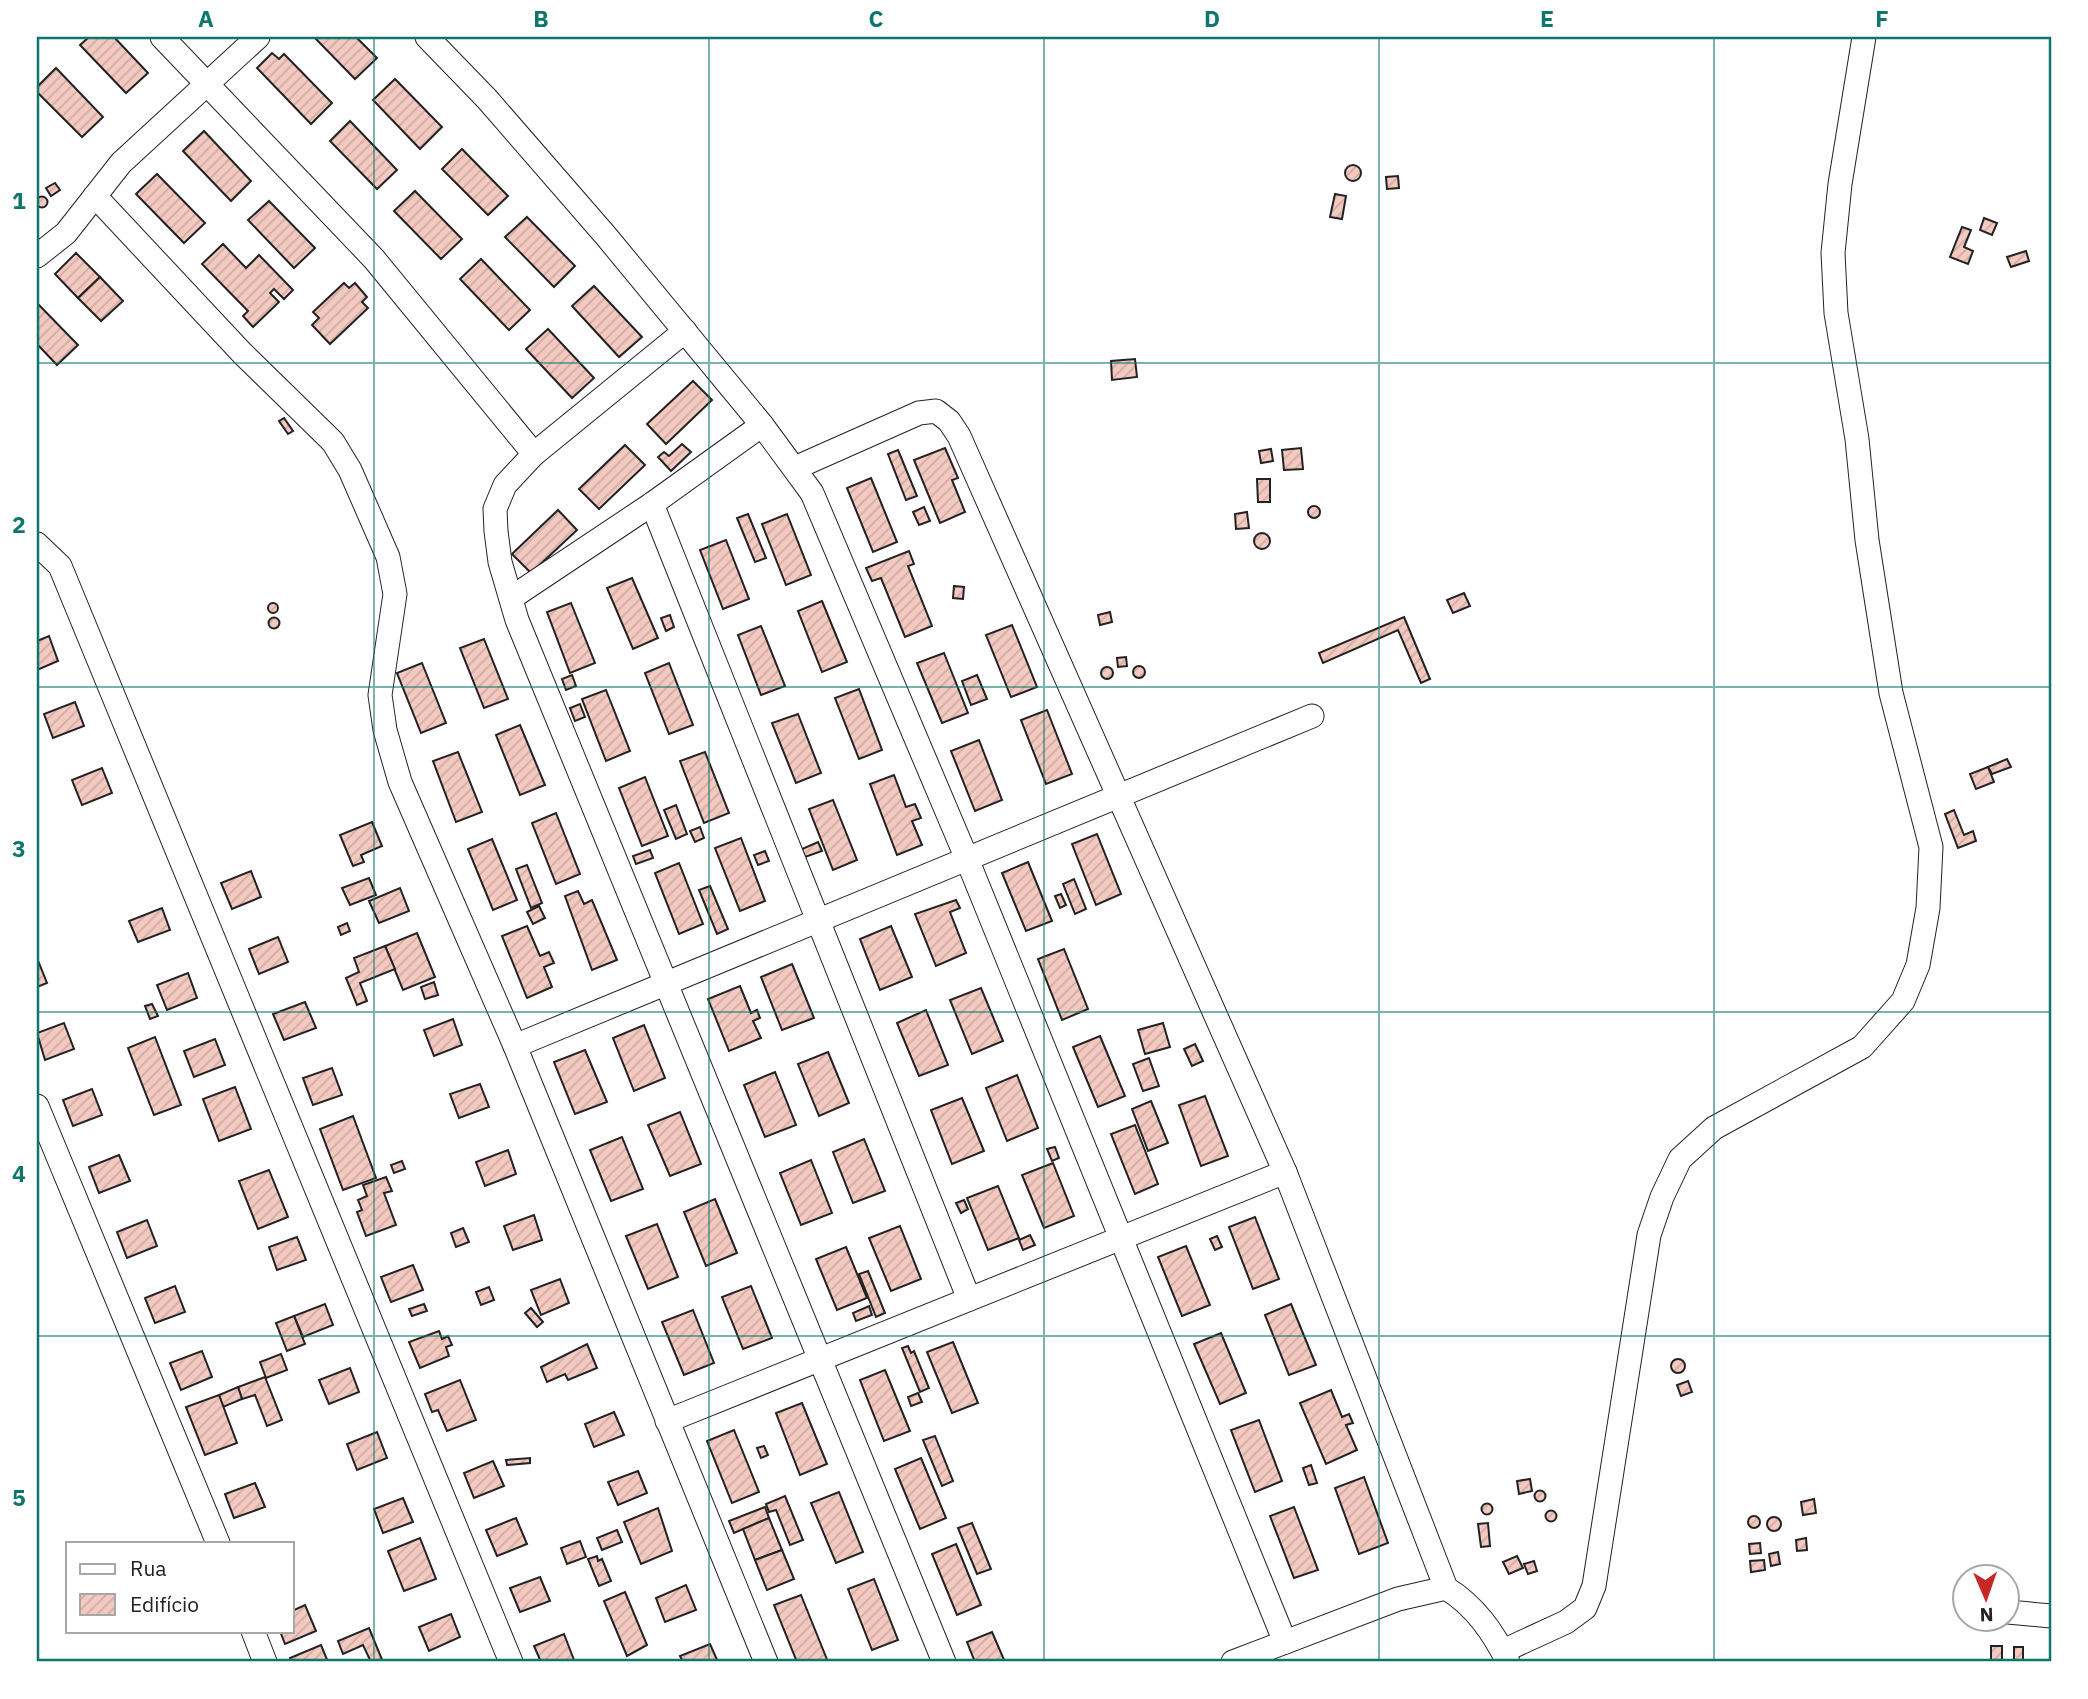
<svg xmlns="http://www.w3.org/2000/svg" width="2088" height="1699" font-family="'IBM Plex Sans',sans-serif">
<defs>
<pattern id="building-hatch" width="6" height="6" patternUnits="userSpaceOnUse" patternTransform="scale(1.75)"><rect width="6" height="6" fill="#f3c9c0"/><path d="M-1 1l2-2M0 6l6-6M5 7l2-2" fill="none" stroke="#d0aca5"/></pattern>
</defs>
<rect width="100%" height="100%" fill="#fff"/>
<g fill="url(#building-hatch)" stroke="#222" stroke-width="2">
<polygon points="89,37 114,37 148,73 126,93 80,45"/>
<polygon points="314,37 356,37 377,58 355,79"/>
<polygon points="272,53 279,59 284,54 332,103 311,124 257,68"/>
<polygon points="56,68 103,117 82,137 37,92 37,87"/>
<polygon points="395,79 442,127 420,149 373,100"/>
<polygon points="350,121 397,170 377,189 330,141"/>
<polygon points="204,131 251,181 231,201 183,151"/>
<polygon points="462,149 508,196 488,215 442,169"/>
<circle cx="1353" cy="173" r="8"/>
<polygon points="157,174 205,223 184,243 136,194"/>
<polygon points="1398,176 1399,188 1387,189 1386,177"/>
<polygon points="55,183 60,190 51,196 46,188"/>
<polygon points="415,191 462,239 441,259 394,211"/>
<polygon points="1335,194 1346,196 1342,219 1330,217"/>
<circle cx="42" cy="202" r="5.5"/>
<polygon points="269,201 315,248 294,268 248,220"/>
<polygon points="527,217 575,266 554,287 505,237"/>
<polygon points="1984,218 1997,223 1992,235 1980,230"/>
<polygon points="1962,227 1971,230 1964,247 1973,251 1968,264 1950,257"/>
<polygon points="223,244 246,268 259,255 293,290 284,299 274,289 270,293 279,302 253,327 243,316 248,311 202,264"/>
<polygon points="2026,251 2029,261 2011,267 2007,257"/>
<polygon points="76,253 100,277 78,298 55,274"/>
<polygon points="481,259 530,310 509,330 460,279"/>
<polygon points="100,277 123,301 101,321 78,298"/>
<polygon points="344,283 349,288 355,283 367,297 362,302 368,308 330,344 312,325 319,318 313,312"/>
<polygon points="594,286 642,337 619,357 572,306"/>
<polygon points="37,303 78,345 57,365 37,344"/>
<polygon points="548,329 594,378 572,398 526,349"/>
<polygon points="1135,359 1137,377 1112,380 1111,361"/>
<polygon points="693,381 712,400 666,444 647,424"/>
<polygon points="284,418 293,431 288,434 279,421"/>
<polygon points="682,444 691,452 671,471 658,457 664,452 669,456"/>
<polygon points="625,445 645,465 599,509 579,489"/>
<polygon points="945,448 958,478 952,480 965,512 940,523 914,460"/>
<polygon points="1301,448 1303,469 1284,470 1282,450"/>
<polygon points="1271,449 1273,461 1261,463 1259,451"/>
<polygon points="898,450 917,496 906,500 888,454"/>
<polygon points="871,478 897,542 873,552 847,488"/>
<polygon points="1257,479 1270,479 1270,502 1258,502"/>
<circle cx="1314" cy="512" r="6"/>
<polygon points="924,507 930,521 919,525 913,512"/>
<polygon points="558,510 577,530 531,573 512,554"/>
<polygon points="1247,512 1249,528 1236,529 1235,514"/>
<polygon points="748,514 766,558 755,562 737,518"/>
<polygon points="787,514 811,575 786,585 762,524"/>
<circle cx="1262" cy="541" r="8"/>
<polygon points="726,540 749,599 723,609 700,550"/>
<polygon points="909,551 914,564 908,566 932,626 905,637 881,578 872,581 866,568"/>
<polygon points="632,578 658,638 633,649 607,588"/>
<polygon points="954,586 964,587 963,599 953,598"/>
<polygon points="1464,593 1470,606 1453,613 1447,600"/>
<polygon points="822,601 847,662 822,672 798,611"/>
<circle cx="273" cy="608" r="5"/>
<polygon points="571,603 595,663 570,673 547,612"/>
<polygon points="1110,612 1112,622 1100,625 1098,615"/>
<polygon points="670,615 674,627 666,631 661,618"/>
<polygon points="1404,617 1430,679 1421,683 1398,630 1323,663 1319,653"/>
<circle cx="274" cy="623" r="5.5"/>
<polygon points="1012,625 1037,687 1011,697 986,635"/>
<polygon points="761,626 785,686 761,695 738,635"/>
<polygon points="49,636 58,661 37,670 37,641"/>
<polygon points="484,639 508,699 484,708 460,648"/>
<polygon points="944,653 968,713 942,723 917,663"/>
<polygon points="1126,657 1127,666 1118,667 1117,658"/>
<polygon points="422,663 446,723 421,733 397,673"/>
<polygon points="669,663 693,725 669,734 645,673"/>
<circle cx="1139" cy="672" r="6"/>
<circle cx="1107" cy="673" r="6"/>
<polygon points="572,675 576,686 566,690 562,679"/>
<polygon points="977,675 987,699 971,705 962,681"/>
<polygon points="859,689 882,750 859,759 835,698"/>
<polygon points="606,690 630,751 606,761 582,699"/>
<polygon points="75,702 84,726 53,738 44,714"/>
<polygon points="580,704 585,717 575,721 570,708"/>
<polygon points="1047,710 1072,774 1046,784 1021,720"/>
<polygon points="798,714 821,773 796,783 772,723"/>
<polygon points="520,725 545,785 520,795 496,735"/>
<polygon points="979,740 1002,800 975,811 951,751"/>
<polygon points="458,752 482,812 456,822 433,761"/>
<polygon points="705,752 729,813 704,823 680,761"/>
<polygon points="2007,759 2011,767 1992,774 1988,767"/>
<polygon points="1988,767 1994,782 1976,789 1970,774"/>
<polygon points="102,768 112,793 82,805 72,780"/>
<polygon points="894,775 906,807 915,804 921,818 912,821 922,845 897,855 870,784"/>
<polygon points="645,777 668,836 642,846 619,788"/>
<polygon points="833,800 857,860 833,870 809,809"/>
<polygon points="676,805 687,834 676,839 664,810"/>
<polygon points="1954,810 1964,835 1973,831 1976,841 1958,848 1945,814"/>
<polygon points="556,813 580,874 556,884 532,823"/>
<polygon points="372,822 382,846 361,855 364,862 353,866 340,835"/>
<polygon points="700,827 704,838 695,842 690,831"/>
<polygon points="1097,834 1121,894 1096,905 1072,844"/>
<polygon points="741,838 765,901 740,911 715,848"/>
<polygon points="492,839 517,900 493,910 468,849"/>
<polygon points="818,842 822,851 805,857 802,849"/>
<polygon points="650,850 653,858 636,864 633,856"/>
<polygon points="765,851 769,861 758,865 754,855"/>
<polygon points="1028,862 1052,921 1026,931 1002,873"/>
<polygon points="679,863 703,924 679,934 655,873"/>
<polygon points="527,865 542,903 531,908 516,869"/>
<polygon points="251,871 261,897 232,909 221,883"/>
<polygon points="369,878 376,895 350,905 342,888"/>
<polygon points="1074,879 1086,909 1075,914 1063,884"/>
<polygon points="710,886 728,929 717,934 699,890"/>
<polygon points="400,888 409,911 379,923 369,901"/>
<polygon points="578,891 584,904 592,900 617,960 592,970 565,896"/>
<polygon points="1061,894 1066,905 1060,908 1055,896"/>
<polygon points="956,900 960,908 950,912 966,953 936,966 915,914"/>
<polygon points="539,906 545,918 533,924 527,912"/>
<polygon points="162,908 170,930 138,942 129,921"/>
<polygon points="347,923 350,931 341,935 338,927"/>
<polygon points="527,926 540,956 549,952 554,963 544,967 552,987 527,998 502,936"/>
<polygon points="891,926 912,977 880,990 860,939"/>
<polygon points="417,933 435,977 403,990 385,946"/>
<polygon points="278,937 288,962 259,974 249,949"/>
<polygon points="385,946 395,969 360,983 367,1001 357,1005 346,978 359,972 354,958"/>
<polygon points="1064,949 1088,1009 1062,1020 1038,959"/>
<polygon points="37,958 47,983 37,987"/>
<polygon points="792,964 814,1018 782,1030 761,977"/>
<polygon points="188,973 197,998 167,1010 157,985"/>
<polygon points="434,982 438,995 425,999 421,987"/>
<polygon points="740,986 751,1013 757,1010 760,1018 753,1021 761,1038 729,1051 708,999"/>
<polygon points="981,988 1003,1041 972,1054 950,1000"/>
<polygon points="305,1002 316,1028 284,1040 273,1014"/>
<polygon points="152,1004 158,1016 150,1019 145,1006"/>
<polygon points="926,1010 948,1065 919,1076 897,1023"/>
<polygon points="453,1019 462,1045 434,1056 424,1030"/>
<polygon points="64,1023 74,1049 45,1060 37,1033"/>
<polygon points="1163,1023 1170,1047 1145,1054 1138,1030"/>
<polygon points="644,1025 665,1078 634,1091 613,1038"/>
<polygon points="1100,1036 1125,1096 1098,1107 1073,1047"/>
<polygon points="155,1037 181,1105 154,1115 128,1048"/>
<polygon points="215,1039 225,1065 194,1077 184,1051"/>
<polygon points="1195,1044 1203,1061 1192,1066 1184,1049"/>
<polygon points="585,1050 607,1102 575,1114 554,1062"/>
<polygon points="828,1052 849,1103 819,1116 798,1064"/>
<polygon points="1149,1058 1159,1086 1143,1091 1133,1064"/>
<polygon points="332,1068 342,1095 313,1105 303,1078"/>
<polygon points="775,1072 796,1125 765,1137 744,1085"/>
<polygon points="1017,1075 1038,1128 1007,1141 986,1088"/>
<polygon points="480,1084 489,1107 459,1118 450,1094"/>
<polygon points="235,1087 251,1129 219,1141 203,1099"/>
<polygon points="92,1089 102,1115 73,1126 63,1100"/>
<polygon points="1205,1096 1228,1156 1201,1166 1179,1105"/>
<polygon points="962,1098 984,1151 952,1164 931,1110"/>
<polygon points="1151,1101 1168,1143 1148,1151 1132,1109"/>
<polygon points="680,1112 701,1164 670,1176 648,1125"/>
<polygon points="353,1116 376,1178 343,1190 320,1129"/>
<polygon points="1135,1125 1158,1184 1135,1194 1111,1134"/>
<polygon points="622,1137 643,1189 611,1201 590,1150"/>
<polygon points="864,1139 885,1191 853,1203 833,1152"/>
<polygon points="1055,1147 1059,1158 1052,1161 1047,1149"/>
<polygon points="508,1150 516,1174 485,1186 476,1162"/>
<polygon points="119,1155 130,1181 99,1193 89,1167"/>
<polygon points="811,1160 832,1213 801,1225 780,1173"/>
<polygon points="402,1161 405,1169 394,1173 391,1165"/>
<polygon points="1053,1163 1074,1216 1044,1228 1022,1175"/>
<polygon points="269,1170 288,1217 258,1229 239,1181"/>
<polygon points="386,1177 392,1191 384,1193 396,1225 366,1236 357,1212 362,1210 358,1200 367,1196 363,1185"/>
<polygon points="998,1186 1019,1238 988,1250 967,1198"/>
<polygon points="715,1199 737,1253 706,1266 684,1212"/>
<polygon points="964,1200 968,1209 961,1213 956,1203"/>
<polygon points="534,1215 542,1240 513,1250 504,1226"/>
<polygon points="1255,1217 1279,1279 1253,1289 1229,1227"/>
<polygon points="147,1220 157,1246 127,1258 117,1232"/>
<polygon points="657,1224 678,1277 648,1289 626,1236"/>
<polygon points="900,1226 921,1279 891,1291 869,1238"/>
<polygon points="463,1228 469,1242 456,1247 451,1233"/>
<polygon points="1030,1235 1035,1245 1023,1250 1019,1240"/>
<polygon points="1217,1236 1222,1247 1215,1250 1210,1239"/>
<polygon points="297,1237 306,1260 277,1270 269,1247"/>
<polygon points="1186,1246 1210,1305 1182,1316 1158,1257"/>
<polygon points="846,1247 867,1298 837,1310 816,1259"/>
<polygon points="413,1265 423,1290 391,1302 381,1277"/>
<polygon points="868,1271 885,1313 876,1317 859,1274"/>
<polygon points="560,1279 569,1303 541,1315 531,1290"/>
<polygon points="175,1286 185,1312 155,1323 145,1298"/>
<polygon points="751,1286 772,1338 743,1349 722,1297"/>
<polygon points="489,1287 494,1300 481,1305 476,1292"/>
<polygon points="325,1304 333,1325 303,1337 294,1316"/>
<polygon points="424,1304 427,1311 412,1316 409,1309"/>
<polygon points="1291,1304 1316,1365 1289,1375 1265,1315"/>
<polygon points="869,1306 872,1315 856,1321 853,1313"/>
<polygon points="531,1308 543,1322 537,1327 525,1313"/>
<polygon points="693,1310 714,1363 684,1375 662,1322"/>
<polygon points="294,1316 305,1344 287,1351 276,1323"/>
<polygon points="439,1331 442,1339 448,1336 452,1345 446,1347 449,1356 420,1368 409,1342"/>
<polygon points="1221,1333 1246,1393 1220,1404 1194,1344"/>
<polygon points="953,1342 978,1403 952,1413 927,1352"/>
<polygon points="587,1344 597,1368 568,1380 565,1374 547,1382 541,1367"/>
<polygon points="908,1346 911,1353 914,1351 929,1388 920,1392 902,1348"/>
<polygon points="202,1351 212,1377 181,1390 170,1363"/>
<polygon points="281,1354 287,1370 266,1378 260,1362"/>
<circle cx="1678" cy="1366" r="7"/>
<polygon points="350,1368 359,1392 329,1404 319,1380"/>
<polygon points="885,1370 910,1431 884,1441 860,1380"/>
<polygon points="265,1377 282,1420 267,1426 255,1395 242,1399 238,1387"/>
<polygon points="460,1380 476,1420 447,1431 438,1410 432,1412 425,1394"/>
<polygon points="1688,1381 1692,1392 1681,1396 1677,1385"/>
<polygon points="238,1387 242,1399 223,1407 219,1395"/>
<polygon points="1331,1390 1342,1417 1349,1414 1353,1423 1346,1425 1357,1450 1326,1464 1300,1403"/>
<polygon points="918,1393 922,1402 911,1406 908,1397"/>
<polygon points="219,1395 237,1443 205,1455 186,1407"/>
<polygon points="802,1403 827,1464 800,1475 776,1413"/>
<polygon points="614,1412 624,1435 594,1447 585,1424"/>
<polygon points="1259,1420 1282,1481 1255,1492 1231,1430"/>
<polygon points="734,1430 759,1492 732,1503 707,1441"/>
<polygon points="377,1432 387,1458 357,1470 347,1444"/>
<polygon points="935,1436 953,1481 942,1486 923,1440"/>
<polygon points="764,1446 768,1455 761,1458 757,1448"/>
<polygon points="530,1458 530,1463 507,1465 506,1460"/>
<polygon points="921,1458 946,1518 920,1529 895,1469"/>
<polygon points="493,1461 504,1486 474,1498 464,1473"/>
<polygon points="1311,1465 1317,1483 1309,1485 1303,1468"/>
<polygon points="638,1471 647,1493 618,1505 608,1482"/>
<polygon points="1364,1477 1388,1543 1359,1554 1335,1488"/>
<polygon points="1530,1479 1532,1491 1519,1494 1517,1481"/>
<polygon points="255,1483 265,1507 234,1518 225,1494"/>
<circle cx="1540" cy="1496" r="5.5"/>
<polygon points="839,1492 863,1552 836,1563 811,1503"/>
<polygon points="785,1496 803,1540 790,1545 776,1510 769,1512 766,1504"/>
<polygon points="403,1498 413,1522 383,1533 374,1509"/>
<polygon points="1814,1499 1816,1513 1803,1515 1801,1502"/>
<circle cx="1487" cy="1509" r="5.5"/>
<polygon points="765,1507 769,1518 734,1533 729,1521"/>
<polygon points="1294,1507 1318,1570 1294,1578 1270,1516"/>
<polygon points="658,1508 672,1551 641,1564 624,1522"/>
<circle cx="1551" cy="1516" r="5.5"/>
<circle cx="1754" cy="1522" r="6"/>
<circle cx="1774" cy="1524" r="7"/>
<polygon points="516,1518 527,1544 497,1556 486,1530"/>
<polygon points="769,1518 782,1550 755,1560 743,1529"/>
<polygon points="972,1523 991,1569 977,1574 958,1528"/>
<polygon points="1488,1523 1490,1546 1481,1547 1478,1524"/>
<polygon points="617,1530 622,1542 602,1550 597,1538"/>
<polygon points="420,1538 436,1579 404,1591 388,1551"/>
<polygon points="1806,1538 1807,1550 1797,1551 1796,1540"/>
<polygon points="580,1541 586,1557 567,1564 561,1548"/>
<polygon points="1760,1543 1761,1553 1750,1554 1749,1544"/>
<polygon points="956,1544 981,1605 957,1615 932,1554"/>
<polygon points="782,1550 794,1579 767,1590 755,1560"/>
<polygon points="1778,1552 1780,1564 1771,1566 1769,1554"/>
<polygon points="597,1556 598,1561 602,1559 611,1581 599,1586 588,1559"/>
<polygon points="1517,1556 1523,1568 1509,1574 1503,1562"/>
<polygon points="1764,1560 1765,1570 1751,1572 1750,1561"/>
<polygon points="1534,1561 1537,1571 1528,1574 1524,1564"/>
<polygon points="540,1577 550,1601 520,1612 510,1588"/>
<polygon points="874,1579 898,1640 872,1650 848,1589"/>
<polygon points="686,1585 696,1610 665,1622 656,1598"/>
<polygon points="625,1592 647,1645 627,1656 604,1601"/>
<polygon points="801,1595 828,1662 797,1662 774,1605"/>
<polygon points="305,1605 316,1631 285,1644 280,1631 292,1631 292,1611"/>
<polygon points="451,1614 460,1637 429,1651 419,1627"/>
<polygon points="369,1628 383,1662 371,1662 363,1645 343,1654 338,1641"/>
<polygon points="992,1632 1005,1662 975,1662 967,1642"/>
<polygon points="564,1634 574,1660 541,1662 534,1646"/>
<polygon points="710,1644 718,1662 683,1662 680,1656"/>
<polygon points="321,1645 328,1662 292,1662 290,1658"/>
<rect x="1991" y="1646" width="11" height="15"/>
<polygon points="2014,1647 2023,1647 2023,1660 2014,1661"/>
</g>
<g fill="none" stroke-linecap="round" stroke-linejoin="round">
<g stroke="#222" stroke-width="25">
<g id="minor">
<polyline points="162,37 374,259 534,454"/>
<polyline points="427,37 487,99 606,236 762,425 812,493 967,859 1285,1642"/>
<polyline points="95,196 242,353 333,442 350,470 388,557 395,594 380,695 385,730 400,782 515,1046 766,1662"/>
<polyline points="37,256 66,233 121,163 258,37"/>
<polyline points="685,331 534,454 505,485 495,509 496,531 500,562 517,620 944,1662"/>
<path d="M795,468L919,413L936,411L949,421L959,436L1285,1172L1446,1588C1475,1606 1493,1632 1508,1662"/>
<polyline points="652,504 969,1299"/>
<polyline points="37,544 60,566 511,1662"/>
<polyline points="511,598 652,504 762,425"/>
<polyline points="515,1046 1312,716"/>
<polyline points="37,1106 218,1543"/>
<polyline points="667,1421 1285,1172"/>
<polyline points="2008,1612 2051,1616"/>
<polyline points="253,1631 265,1662"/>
<polyline points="1503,1651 1566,1622 1585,1608 1594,1586 1649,1235 1662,1197 1680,1159 1714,1128 1862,1047 1903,1001 1918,965 1928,908 1931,847 1891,693 1867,540 1857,439 1836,313 1833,253 1840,184 1864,37"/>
<polyline points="1233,1662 1398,1599 1446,1588"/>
</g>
</g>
<use href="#minor" stroke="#fff" stroke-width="23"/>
</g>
<path fill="none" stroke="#0f766e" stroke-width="2" stroke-opacity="0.55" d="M374,37V1662M709,37V1662M1044,37V1662M1379,37V1662M1714,37V1662M37,363H2051M37,687H2051M37,1012H2051M37,1336H2051"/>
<rect width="2088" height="1699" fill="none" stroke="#ffffff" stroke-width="77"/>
<rect x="66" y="1542" width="228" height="91" fill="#ffffff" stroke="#a7a7a7" stroke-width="2"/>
<rect x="80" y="1564" width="35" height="10" fill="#ffffff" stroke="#a7a7a7" stroke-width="2"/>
<text x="130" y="1576" font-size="21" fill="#222222">Rua</text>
<rect x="80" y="1594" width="35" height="21" fill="url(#building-hatch)" stroke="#a7a7a7" stroke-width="2"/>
<text x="130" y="1612" font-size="21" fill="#222222">Edifício</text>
<g transform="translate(1986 1598) rotate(178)"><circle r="33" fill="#ffffff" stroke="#a7a7a7" stroke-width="2"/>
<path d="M0-5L12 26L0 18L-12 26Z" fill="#c62828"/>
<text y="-10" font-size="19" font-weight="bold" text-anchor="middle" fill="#222222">N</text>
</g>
<rect x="38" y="38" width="2012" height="1622" fill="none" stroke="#0f766e" stroke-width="2.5"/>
<g font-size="23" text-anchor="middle" font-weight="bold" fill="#0f766e">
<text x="206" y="27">A</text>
<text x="541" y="27">B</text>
<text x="876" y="27">C</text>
<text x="1212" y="27">D</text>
<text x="1547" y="27">E</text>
<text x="1882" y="27">F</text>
<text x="19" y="209">1</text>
<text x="19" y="533">2</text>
<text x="19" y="857">3</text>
<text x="19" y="1182">4</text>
<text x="19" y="1506">5</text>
</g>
</svg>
